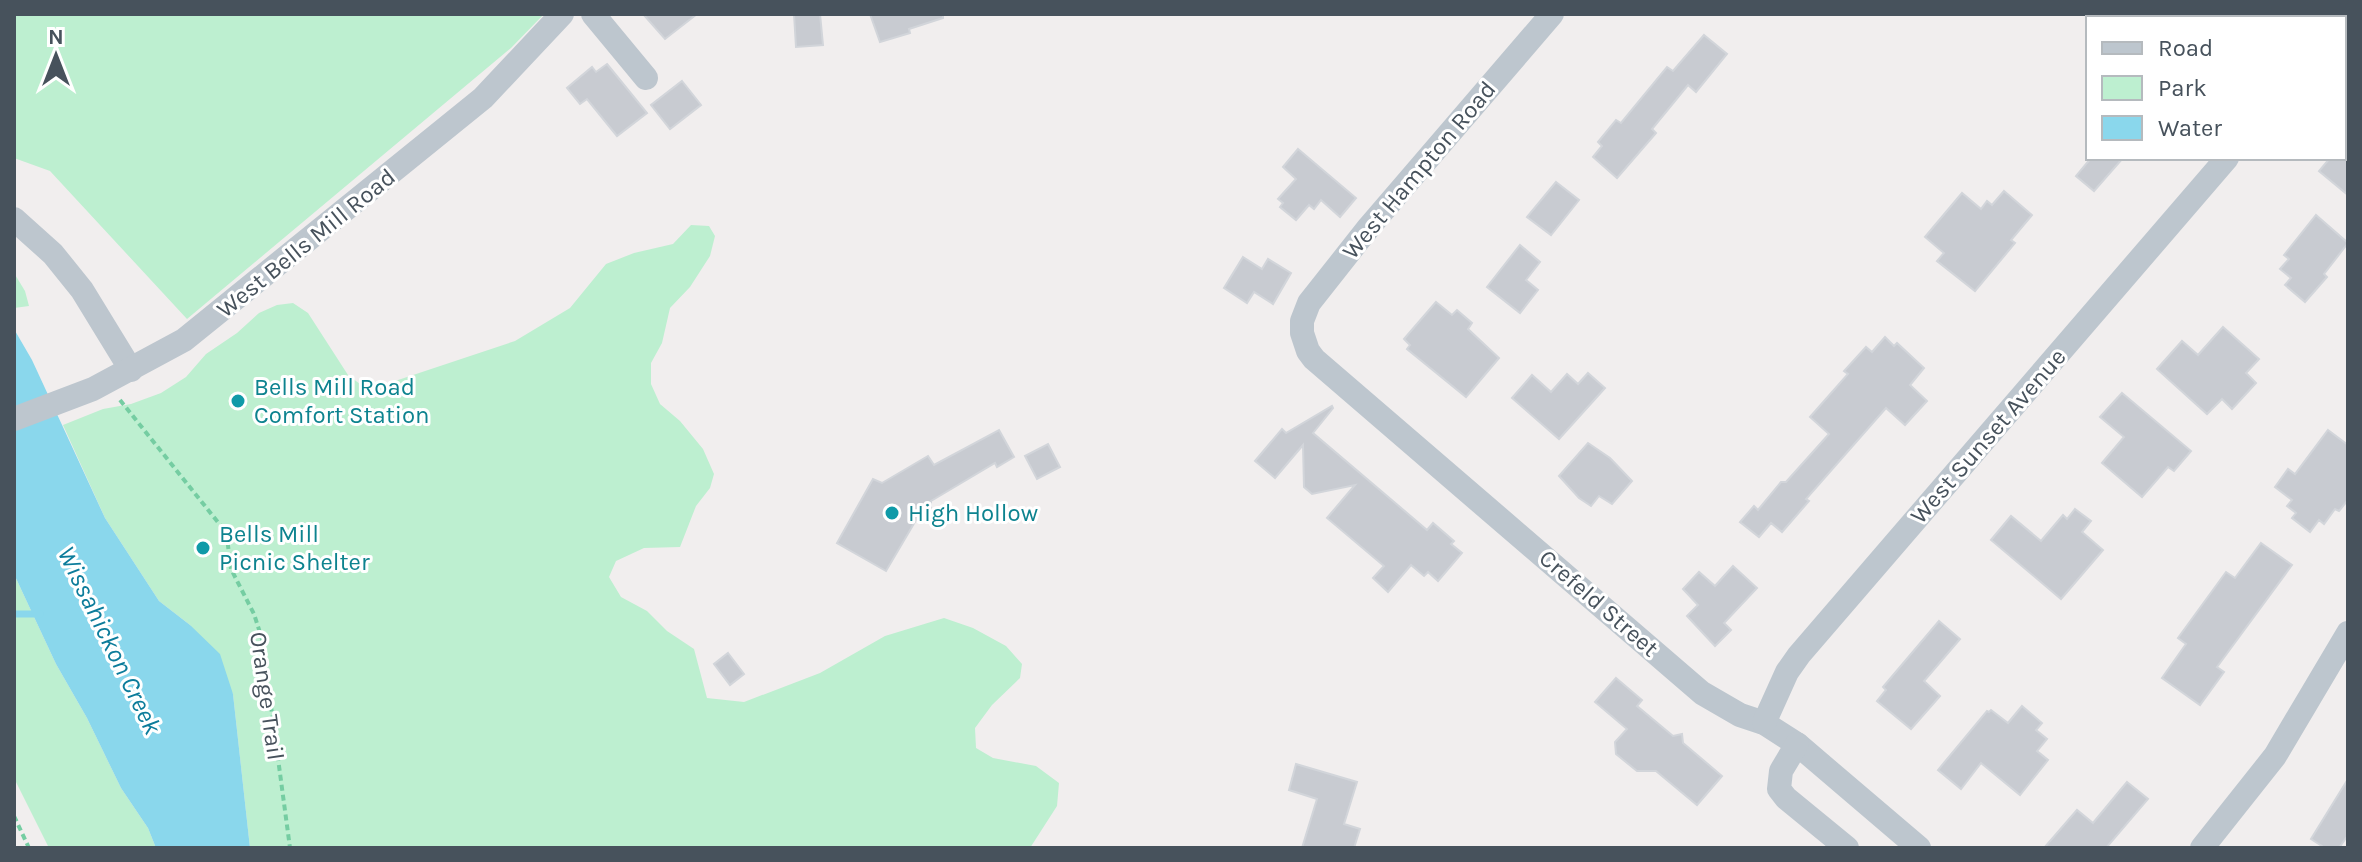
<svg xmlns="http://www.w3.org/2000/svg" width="2362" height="862" font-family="Karla,sans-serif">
<rect width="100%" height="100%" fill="#f1eeee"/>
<g fill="#bdefd0">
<polygon points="14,14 544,14 511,48 187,319 50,171 14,158"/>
<polygon points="691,225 709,226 715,236 710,256 690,287 670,308 662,343 651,363 651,384 660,404 680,421 703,449 714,474 710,488 696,506 680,547 644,548 616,561 609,577 621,597 647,611 667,631 694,649 707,698 744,702 820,673 885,636 944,618 973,628 1006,646 1022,664 1020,678 992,705 975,728 976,748 993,758 1036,766 1059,783 1057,806 1030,848 250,848 233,694 190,625 159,601 105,518 63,425 103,409 131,404 161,393 186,377 206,354 237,333 259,313 277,305 293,303 308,313 348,375 368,390 515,341 570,308 606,264 634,253 673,244"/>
<polygon points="14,273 25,291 29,306 14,308"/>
<polygon points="14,574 56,664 87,718 121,788 148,828 156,848 49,848 14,778"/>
</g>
<polygon fill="#8ad7ec" points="14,329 32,360 105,518 159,601 190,625 220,654 233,694 250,848 156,848 148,828 121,788 87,718 56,664 14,574"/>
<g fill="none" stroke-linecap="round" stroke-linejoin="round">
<polyline stroke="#8ad7ec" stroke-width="7" points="14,614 40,614"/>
</g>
<g fill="#c8cbd1" stroke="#d2d5da" stroke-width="2">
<polygon points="643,14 697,14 665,39"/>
<polygon points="794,14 820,14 823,45 796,47"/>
<polygon points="870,14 943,14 943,18 909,29 910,33 880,42"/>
<polygon points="1704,35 1727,54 1696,92 1688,85 1652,129 1656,133 1617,178 1593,157 1602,146 1598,142 1616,120 1621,123 1667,67 1673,71"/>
<polygon points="607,64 647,113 617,136 587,99 580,104 567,88 592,67 596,72"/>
<polygon points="682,81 701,105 670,129 651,105"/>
<polygon points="1298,149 1356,198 1340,217 1321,200 1314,209 1309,205 1296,220 1280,207 1283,203 1278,199 1296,179 1283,167"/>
<polygon points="2091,158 2123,158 2094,191 2076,176"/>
<polygon points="2330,158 2348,158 2348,195 2319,171"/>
<polygon points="1556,182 1579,200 1551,235 1527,217"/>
<polygon points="2004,191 2032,215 2011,240 2015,243 1975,291 1937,261 1944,253 1925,237 1962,193 1981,209 1987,201 1992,205"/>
<polygon points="2316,215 2348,243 2324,274 2327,277 2305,302 2285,285 2291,278 2280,269 2289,259 2284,255"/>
<polygon points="1520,245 1540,262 1526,280 1538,290 1520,313 1487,287"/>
<polygon points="1243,257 1262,269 1268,259 1291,273 1273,304 1254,292 1247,303 1224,288"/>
<polygon points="1436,302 1452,315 1457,310 1472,323 1468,329 1499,358 1466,397 1407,349 1410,345 1404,339"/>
<polygon points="2223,327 2259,359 2246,373 2256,383 2232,409 2222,399 2207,414 2157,369 2182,341 2198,355"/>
<polygon points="1885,337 1894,346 1897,343 1924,368 1910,385 1927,401 1905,425 1886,408 1806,499 1809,501 1782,532 1771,523 1759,537 1740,522 1754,506 1758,510 1781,482 1786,482 1829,434 1810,417 1848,374 1844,371 1866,347 1872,352"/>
<polygon points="1588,373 1605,388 1559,439 1512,398 1532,375 1551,392 1567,374 1578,384"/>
<polygon points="2122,393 2191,451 2174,471 2168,467 2142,497 2102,463 2124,437 2100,417"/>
<polygon points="1332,406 1333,408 1313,433 1427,530 1433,523 1454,541 1451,544 1462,553 1438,581 1428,572 1424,576 1411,565 1388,592 1373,578 1384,566 1327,518 1355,485 1312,494 1304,487 1303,445 1275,478 1255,461 1282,429 1286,433"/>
<polygon points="999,430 1014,457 997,467 995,463 931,501 931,515 919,515 886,571 837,543 873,479 882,483 928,456 934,465"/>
<polygon points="2328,430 2348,445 2348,500 2339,511 2335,509 2324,524 2319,520 2310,532 2292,518 2296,513 2287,506 2292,500 2275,487 2288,469 2295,474"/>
<polygon points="1588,443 1610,458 1632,481 1612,504 1599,496 1591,506 1579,498 1559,476"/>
<polygon points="1048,444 1060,467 1037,479 1025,456"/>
<polygon points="2075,509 2091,521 2082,532 2103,550 2061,599 1991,540 2011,516 2041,541 2063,515 2067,519"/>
<polygon points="2261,543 2292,565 2217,667 2224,672 2200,705 2162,678 2186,644 2178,638 2226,572 2235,578"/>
<polygon points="1733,566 1757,588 1724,623 1731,630 1715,646 1687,616 1698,605 1683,589 1699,572 1715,586"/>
<polygon points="1939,621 1960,639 1924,681 1940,696 1911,729 1877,701 1886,690 1883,687"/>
<polygon points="728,653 744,674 730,685 714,664"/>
<polygon points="1616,678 1642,700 1637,706 1673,736 1682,734 1683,743 1722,776 1697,805 1656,771 1637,771 1616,754 1615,742 1627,729 1595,702"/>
<polygon points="2022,706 2042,723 2036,730 2047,739 2037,751 2048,760 2020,795 1981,763 1961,789 1938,770 1987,711 1989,712 1991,710 2008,723"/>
<polygon points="1296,764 1357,782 1344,824 1360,829 1354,848 1302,848 1317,799 1289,790"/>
<polygon points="2348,779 2348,835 2339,848 2325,848 2311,839"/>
<polygon points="2127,782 2148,799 2106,848 2044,848 2077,810 2093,823"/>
</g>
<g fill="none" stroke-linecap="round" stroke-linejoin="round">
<g stroke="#75cda2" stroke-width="4" stroke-dasharray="6 4" stroke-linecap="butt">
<polyline points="120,400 221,526 227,538 231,569 254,614 262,639 290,848"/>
<polyline points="14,816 29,848"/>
</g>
<g stroke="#bdc6ce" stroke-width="24">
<polyline points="593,14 646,78"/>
<polyline points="1552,14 1369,227 1309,303 1302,321 1302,333 1308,351 1314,359 1702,693 1740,715 1764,723 1797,744 1919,848"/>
<polyline points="2344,21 2348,16"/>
<polyline points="14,219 53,254 82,290 131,370"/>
<polyline points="14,419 93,389 184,340 483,98 562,14"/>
<polyline points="1764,723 1787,672 1799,655 2227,158"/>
<polyline points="1797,744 1781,771 1779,789 1786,798 1847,848"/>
<polyline points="2202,848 2275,756 2348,633"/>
</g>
</g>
<g fill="#0f9aa8" stroke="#fff" stroke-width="3">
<circle cx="238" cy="401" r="8"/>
<circle cx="892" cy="513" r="8"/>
<circle cx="203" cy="548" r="8"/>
</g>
<g text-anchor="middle" stroke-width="6" stroke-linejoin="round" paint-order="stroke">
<g font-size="24" fill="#47525c" stroke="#fff">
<text transform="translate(1419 170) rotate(-50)" y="8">West Hampton Road</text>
<text transform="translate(306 243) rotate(-39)" y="8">West Bells Mill Road</text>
<text transform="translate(1988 436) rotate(-49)" y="8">West Sunset Avenue</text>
<text transform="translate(1599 603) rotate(41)" y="8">Crefeld Street</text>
<text transform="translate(267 696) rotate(82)" y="8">Orange Trail</text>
</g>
<g font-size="24" fill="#0d838f" stroke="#fff" text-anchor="start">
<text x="254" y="395">Bells Mill Road<tspan x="254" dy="28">Comfort Station</tspan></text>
<text x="908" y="521">High Hollow</text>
<text x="219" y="542">Bells Mill<tspan x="219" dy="28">Picnic Shelter</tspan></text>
</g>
<g font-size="26" font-style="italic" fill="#0c7c9b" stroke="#fff">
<text transform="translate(110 640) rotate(64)" y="9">Wissahickon Creek</text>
</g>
</g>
<rect width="2362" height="862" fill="none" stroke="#47525c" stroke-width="32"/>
<rect x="2086" y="16" width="260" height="144" fill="#ffffff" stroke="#b5babe" stroke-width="2"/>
<rect x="2102" y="42" width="40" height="12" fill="#bdc6ce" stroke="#b5babe" stroke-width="2"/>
<text x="2158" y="56" font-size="24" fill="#47525c">Road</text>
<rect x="2102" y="76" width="40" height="24" fill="#bdefd0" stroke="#b5babe" stroke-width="2"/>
<text x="2158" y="96" font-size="24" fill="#47525c">Park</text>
<rect x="2102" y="116" width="40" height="24" fill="#8ad7ec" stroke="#b5babe" stroke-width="2"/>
<text x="2158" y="136" font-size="24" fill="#47525c">Water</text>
<g transform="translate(56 56)" stroke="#ffffff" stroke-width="6" paint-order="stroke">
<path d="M0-6L14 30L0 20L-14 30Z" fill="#47525c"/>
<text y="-12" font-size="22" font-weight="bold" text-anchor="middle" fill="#47525c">N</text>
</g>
</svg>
